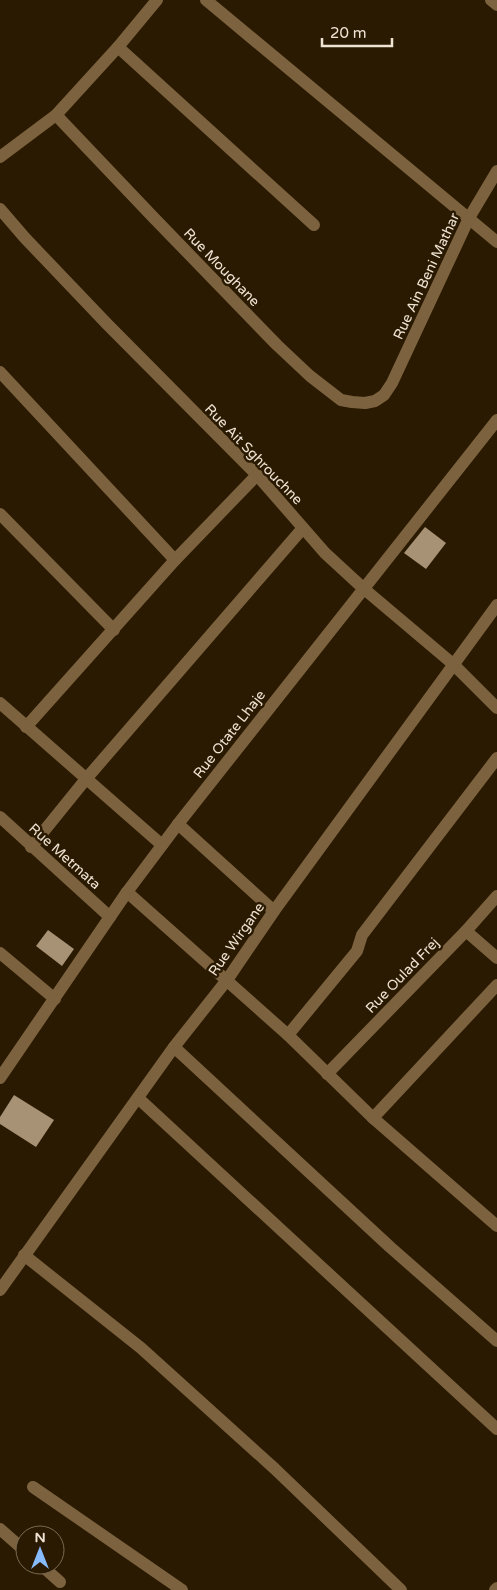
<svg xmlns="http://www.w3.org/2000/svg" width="497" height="1590" font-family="'Varela Round',sans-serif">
<rect width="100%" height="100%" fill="#2a1a01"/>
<g fill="#a89276">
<polygon points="425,527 446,543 426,569 404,553"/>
<polygon points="48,930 74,949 62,966 36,946"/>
<polygon points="14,1095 54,1120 36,1147 0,1124 0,1117"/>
</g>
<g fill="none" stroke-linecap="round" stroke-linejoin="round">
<g stroke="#7c623f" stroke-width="12">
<polyline points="206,0 497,242"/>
<polyline points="491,0 497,5"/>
<polyline points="118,47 314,225"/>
<polyline points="56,115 153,217 277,345 310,376 341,400 352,402 365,403 375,401 384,395 392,383 469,218 497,171"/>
<polyline points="0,157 56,115 118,47 157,0"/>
<polyline points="0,209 25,238 108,325 257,475 325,553 363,588 453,664 497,708"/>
<polyline points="0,372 175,560"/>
<polyline points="0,514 114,630"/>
<polyline points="0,703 162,845"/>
<polyline points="26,727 175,560 257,475"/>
<polyline points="0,817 110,917"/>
<polyline points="178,824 274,911"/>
<polyline points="31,847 86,779 303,528"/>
<polyline points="127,892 288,1035 373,1118 497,1226"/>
<polyline points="466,931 497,958"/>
<polyline points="0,953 55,999"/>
<polyline points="288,1035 357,951 362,935 497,758"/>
<polyline points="174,1047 390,1247 497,1341"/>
<polyline points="327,1074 466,931 497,896"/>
<polyline points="0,1078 127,892 178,824 497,420"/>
<polyline points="138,1098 497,1429"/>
<polyline points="373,1118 497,985"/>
<polyline points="24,1255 141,1348 275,1469 401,1590"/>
<polyline points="0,1290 174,1047 227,980 274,911 497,605"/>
<polyline points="33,1487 182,1590"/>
<polyline points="0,1529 25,1551"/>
<polyline points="41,1565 60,1582"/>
<polyline points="495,1590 497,1588"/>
</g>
</g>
<g text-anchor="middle" stroke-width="5" stroke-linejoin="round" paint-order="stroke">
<g font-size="14" fill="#efe3d4" stroke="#2a1a01">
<text transform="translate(222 267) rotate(46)" y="5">Rue Moughane</text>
<text transform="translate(426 276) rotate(-65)" y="5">Rue Ain Beni Mathar</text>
<text transform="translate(254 454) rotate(46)" y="5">Rue Ait Sghrouchne</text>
<text transform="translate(229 734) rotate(-52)" y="5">Rue Otate Lhaje</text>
<text transform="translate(65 856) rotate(42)" y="5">Rue Metmata</text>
<text transform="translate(236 939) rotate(-55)" y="5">Rue Wirgane</text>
<text transform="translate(402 975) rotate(-46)" y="5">Rue Oulad Frej</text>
</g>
</g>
<g transform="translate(40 1550)"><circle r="24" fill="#2a1a01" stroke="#796a55"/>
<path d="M0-4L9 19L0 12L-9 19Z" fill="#87bbfb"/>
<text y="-8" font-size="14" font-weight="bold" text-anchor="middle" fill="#efe3d4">N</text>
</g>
<path d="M322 38v8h70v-8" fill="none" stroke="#efe3d4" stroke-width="2.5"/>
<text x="330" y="38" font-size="15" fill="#efe3d4" stroke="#2a1a01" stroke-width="4" paint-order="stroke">20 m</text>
</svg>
